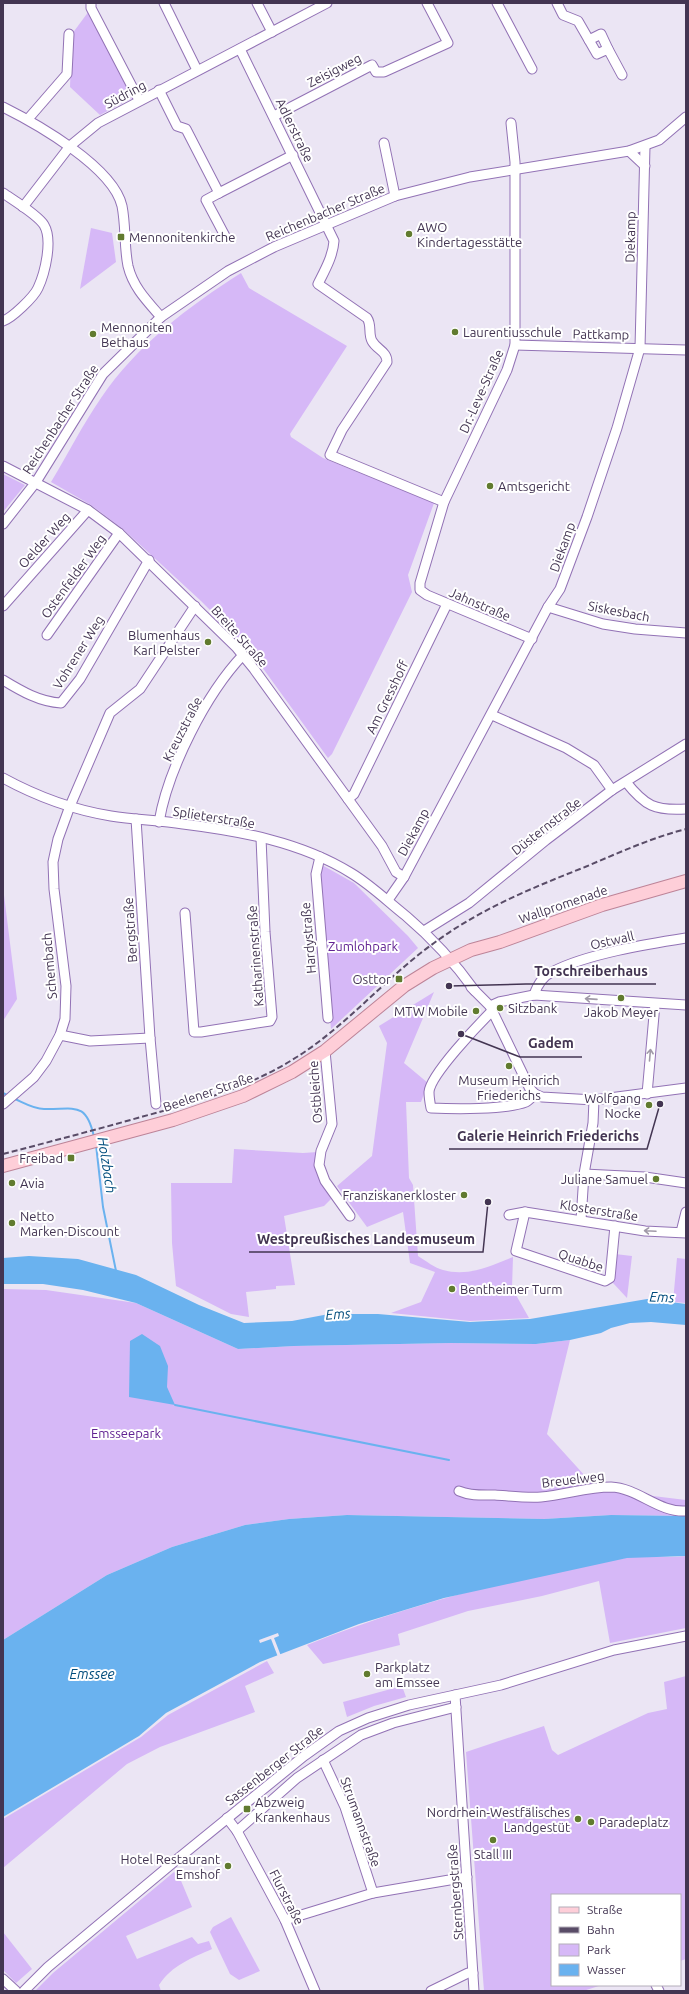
<svg xmlns="http://www.w3.org/2000/svg" width="689" height="1994" font-family="Ubuntu,sans-serif">
<rect width="100%" height="100%" fill="#ebe5f4"/>
<g fill="#d6b8f7">
<polygon points="89,11 134,97 100,115 70,87 72,34"/>
<polygon points="91,228 112,233 116,262 80,289"/>
<path d="M241,273L249,288L347,346L290,434L291,437L323,458L434,503L408,575L412,592L332,754L328,758L249,649L201,601L123,529L91,505L51,482C68,454 83,424 101,398C136,346 189,306 241,273Z"/>
<polygon points="3,474 25,485 3,512"/>
<polygon points="322,865 354,883 408,936 418,948 331,1029 318,874"/>
<polygon points="3,887 17,999 3,1021"/>
<path d="M434,992L404,1063L428,1083L421,1102H406L409,1178L413,1185L418,1256C426,1261 435,1268 443,1270C468,1277 490,1266 513,1257L512,1288L529,1318L470,1321L391,1313L421,1302L435,1272L410,1263L403,1212L367,1227L337,1186L372,1156L387,1043L379,1026Z"/>
<polygon points="234,1149 303,1153 318,1152 334,1196 324,1206 284,1216 295,1285 276,1286 276,1289 246,1292 249,1317 231,1314 176,1286 172,1243 171,1183 232,1183"/>
<polygon points="615,1254 632,1256 627,1298 613,1283"/>
<polygon points="677,1258 686,1259 686,1303 673,1302"/>
<polygon points="3,1289 46,1290 136,1303 238,1349 294,1346 451,1343 536,1344 570,1340 547,1434 586,1477 653,1496 686,1500 686,1516 611,1515 544,1519 347,1515 289,1519 245,1525 172,1547 107,1575 3,1640"/>
<path d="M686,1556V1628L610,1643L599,1581L542,1596L468,1611L398,1634L400,1645L332,1662L323,1664L307,1645C409,1604 517,1577 625,1558C645,1554 666,1559 686,1556Z"/>
<polygon points="267,1661 274,1673 245,1686 255,1712 160,1747 127,1764 3,1868 3,1819 141,1737 168,1715"/>
<polygon points="686,1676 686,1959 680,1961 680,1895 552,1895 552,1985 602,1985 583,1991 484,1991 466,1752 544,1726 552,1750 558,1755 648,1713 667,1709 664,1682"/>
<polygon points="402,1686 406,1697 374,1706 347,1717 343,1702"/>
<path d="M174,1872L179,1876L192,1907L126,1936L137,1959L192,1937L198,1944L209,1941L212,1949C192,1958 172,1965 159,1985L161,1991H35L53,1973Z"/>
<polygon points="231,1917 260,1971 239,1980 230,1974 210,1932 213,1927"/>
<polygon points="3,1932 32,1969 16,1983 3,1970"/>
</g>
<g fill="#6ab2ef">
<polygon points="29,1256 78,1259 136,1275 199,1305 244,1323 292,1321 329,1314 378,1314 470,1322 530,1319 647,1299 686,1304 686,1325 651,1322 630,1323 611,1328 601,1333 570,1340 536,1344 451,1343 294,1346 238,1349 136,1303 83,1290 43,1284 3,1284 3,1258"/>
<polygon points="142,1334 160,1346 168,1366 167,1387 175,1405 129,1397 130,1341"/>
<polygon points="347,1515 544,1519 611,1515 686,1516 686,1556 627,1558 444,1598 359,1624 260,1662 166,1713 139,1736 3,1817 3,1640 107,1575 172,1547 245,1525 289,1519"/>
</g>
<polygon fill="#ebe5f4" points="278,1633 279,1636 274,1638 281,1656 278,1657 271,1639 260,1643 259,1640"/>
<g fill="none" stroke-linecap="round" stroke-linejoin="round">
<g stroke="#6ab2ef" stroke-width="2">
<polyline points="3,1093 9,1096"/>
<path d="M15,1099C24,1103 34,1109 44,1109C73,1110 86,1100 94,1137"/>
<polyline points="96,1145 103,1207 116,1271"/>
<polyline points="175,1405 449,1460"/>
</g>
<g stroke="#9272b5" stroke-width="11">
<g id="minor">
<polyline points="91,3 91,8 139,100"/>
<polyline points="164,3 197,70"/>
<polyline points="257,3 272,32"/>
<polyline points="497,3 532,69"/>
<polyline points="557,3 563,15 578,21 597,54 608,49 622,75"/>
<polyline points="589,40 601,34 608,49"/>
<path d="M240,49L334,241C333,256 325,270 318,284L367,318C372,325 368,334 372,341C377,350 387,351 387,362L342,430L330,455L444,502"/>
<polyline points="159,90 177,126 186,129 219,193 293,155"/>
<path d="M3,107C37,124 113,167 122,206C126,226 124,247 128,266C133,287 147,301 161,317"/>
<polyline points="274,116 372,65 376,72 384,72 448,43 427,3"/>
<polyline points="28,119 67,74 69,34"/>
<polyline points="511,123 515,162 515,345 507,370 444,502 420,583 420,590 427,595 532,639"/>
<polyline points="384,143 395,196"/>
<polyline points="629,151 645,166"/>
<path d="M3,193C13,200 38,215 44,225C53,240 45,273 38,288C34,297 12,318 3,321"/>
<polyline points="219,193 206,200 225,236"/>
<polyline points="23,207 70,146 98,123 327,3"/>
<polyline points="515,345 686,350"/>
<polyline points="3,466 88,510 119,533 236,647 254,669 348,799 382,846 396,872 404,877"/>
<polyline points="3,524 36,482 103,374 161,317 228,271 274,247 395,196 470,177 629,151 659,140 686,117"/>
<polyline points="3,606 88,510"/>
<polyline points="548,607 603,624 635,629 686,633"/>
<polyline points="47,635 119,533"/>
<path d="M3,680C21,691 40,702 61,703L80,679L149,560"/>
<polyline points="492,715 566,748 594,765 612,790"/>
<path d="M3,778C36,796 74,810 111,816C135,820 159,820 183,824C240,831 301,842 351,873C371,885 387,901 406,916C432,938 455,963 475,991"/>
<path d="M626,782C645,806 655,811 686,809"/>
<polyline points="348,799 354,794 447,604"/>
<polyline points="136,819 150,1038 156,1104"/>
<path d="M159,822C168,769 206,694 243,655"/>
<polyline points="320,857 316,874 328,1018"/>
<polyline points="388,900 404,877 548,607 560,589 587,517 617,428 640,348 645,146"/>
<polyline points="185,913 194,1032 201,1032 270,1021 272,1017 265,932 261,838"/>
<polyline points="424,931 469,903 546,840 612,790 686,744"/>
<polyline points="471,987 490,1006 530,1089 535,1094 542,1097 594,1100 686,1088"/>
<path d="M534,995C537,986 543,976 552,972C586,954 648,944 686,938"/>
<polyline points="490,1006 499,1002 534,995 686,1005"/>
<path d="M493,1010C479,1024 430,1075 429,1092C429,1097 430,1103 431,1108C453,1109 506,1110 526,1102C529,1100 532,1097 535,1094"/>
<polyline points="60,1035 90,1041 150,1038"/>
<polyline points="325,1051 332,1124 321,1151 319,1165 325,1181 350,1216"/>
<polyline points="647,1094 655,1004"/>
<polyline points="3,1104 34,1077 46,1061 60,1035 65,1019 66,986 54,889 53,862 58,839 70,806 110,713 140,689 195,606"/>
<polyline points="584,1174 645,1177 686,1183"/>
<polyline points="525,1212 516,1251 605,1281 610,1278 615,1226"/>
<polyline points="509,1215 525,1212 645,1231 686,1233"/>
<polyline points="581,1220 584,1174 593,1123 594,1100"/>
<polyline points="681,1232 686,1212"/>
<path d="M459,1491C470,1496 483,1495 495,1495C510,1496 526,1498 541,1497C565,1495 587,1487 611,1487C638,1488 659,1513 686,1511"/>
<polyline points="455,1695 474,1991"/>
<polyline points="323,1760 345,1807 373,1893"/>
<polyline points="227,1818 237,1831 285,1920 315,1991"/>
<polyline points="237,1831 297,1778 361,1735 393,1723 456,1707"/>
<polyline points="285,1920 373,1893 467,1877"/>
<polyline points="3,1979 16,1991"/>
<polyline points="656,1985 659,1991"/>
<polyline points="24,1991 48,1967 175,1861 304,1756 339,1731 368,1718 409,1705 501,1685 614,1650 686,1636"/>
<polyline points="431,1991 468,1973 473,1973"/>
</g>
</g>
<g stroke="#bd8498" stroke-width="14">
<polyline id="major" points="3,1166 173,1120 243,1096 292,1072 325,1051 404,986 433,968 471,950 500,942 602,905 686,881"/>
</g>
<use href="#minor" stroke="#fff" stroke-width="9"/>
<use href="#major" stroke="#feced8" stroke-width="12"/>
<path stroke="#594c67" stroke-width="2" stroke-dasharray="6 3" stroke-linecap="butt" d="M3,1154C49,1142 95,1130 141,1117C193,1103 245,1089 292,1060C345,1028 384,979 434,943C480,909 532,888 585,867C618,853 651,838 686,829"/>
</g>
<defs><path id="oneway-shaft" d="M-6 0H5M1.5-3L5.5 0L1.5 3" fill="none" stroke-width="1.6" stroke-linecap="round" stroke-linejoin="round"/></defs>
<g stroke="#a19aa8">
<use href="#oneway-shaft" transform="translate(591 999) rotate(-176)"/>
<use href="#oneway-shaft" transform="translate(650 1055) rotate(-85)"/>
<use href="#oneway-shaft" transform="translate(650 1231) rotate(-177)"/>
</g>
<g fill="#617b2f" stroke="#fff" stroke-width="1.5">
<circle cx="409" cy="234" r="4"/>
<rect x="117" y="233" width="8" height="8" rx="2"/>
<circle cx="455" cy="332" r="4"/>
<circle cx="93" cy="334" r="4"/>
<circle cx="490" cy="486" r="4"/>
<circle cx="208" cy="642" r="4"/>
<rect x="395" y="975" width="8" height="8" rx="2"/>
<circle cx="621" cy="998" r="4"/>
<circle cx="500" cy="1008" r="4"/>
<circle cx="476" cy="1011" r="4"/>
<circle cx="509" cy="1066" r="4"/>
<circle cx="649" cy="1105" r="4"/>
<rect x="67" y="1154" width="8" height="8" rx="2"/>
<circle cx="656" cy="1179" r="4"/>
<circle cx="12" cy="1183" r="4"/>
<circle cx="464" cy="1195" r="4"/>
<circle cx="12" cy="1223" r="4"/>
<circle cx="452" cy="1289" r="4"/>
<circle cx="367" cy="1674" r="4"/>
<rect x="243" y="1805" width="8" height="8" rx="2"/>
<circle cx="578" cy="1819" r="4"/>
<circle cx="591" cy="1822" r="4"/>
<circle cx="493" cy="1840" r="4"/>
<circle cx="228" cy="1866" r="4"/>
</g>
<g text-anchor="middle" stroke-width="4" stroke-linejoin="round" paint-order="stroke">
<g font-size="13" fill="#433552" stroke="#fff">
<text transform="translate(334 70) rotate(-27)" y="5">Zeisigweg</text>
<text transform="translate(125 94) rotate(-28)" y="5">Südring</text>
<text transform="translate(295 130) rotate(64)" y="5">Adlerstraße</text>
<text transform="translate(325 212) rotate(-23)" y="5">Reichenbacher Straße</text>
<text transform="translate(630 237) rotate(-89)" y="5">Diekamp</text>
<text transform="translate(601 334) rotate(1)" y="5">Pattkamp</text>
<text transform="translate(481 391) rotate(-66)" y="5">Dr.-Leve-Straße</text>
<text transform="translate(60 419) rotate(-57)" y="5">Reichenbacher Straße</text>
<text transform="translate(44 540) rotate(-48)" y="5">Oelder Weg</text>
<text transform="translate(562 547) rotate(-70)" y="5">Diekamp</text>
<text transform="translate(73 576) rotate(-54)" y="5">Ostenfelder Weg</text>
<text transform="translate(480 604) rotate(23)" y="5">Jahnstraße</text>
<text transform="translate(619 611) rotate(11)" y="5">Siskesbach</text>
<text transform="translate(240 636) rotate(48)" y="5">Breite Straße</text>
<text transform="translate(78 652) rotate(-58)" y="5">Vohrener Weg</text>
<text transform="translate(387 697) rotate(-64)" y="5">Am Gresshoff</text>
<text transform="translate(182 729) rotate(-63)" y="5">Kreuzstraße</text>
<text transform="translate(214 817) rotate(9)" y="5">Splieterstraße</text>
<text transform="translate(546 826) rotate(-38)" y="5">Düsternstraße</text>
<text transform="translate(413 832) rotate(-62)" y="5">Diekamp</text>
<text transform="translate(563 904) rotate(-19)" y="5">Wallpromenade</text>
<text transform="translate(130 930) rotate(-94)" y="5">Bergstraße</text>
<text transform="translate(308 938) rotate(-95)" y="5">Hardystraße</text>
<text transform="translate(612 940) rotate(-13)" y="5">Ostwall</text>
<text transform="translate(255 956) rotate(-94)" y="5">Katharinenstraße</text>
<text transform="translate(49 966) rotate(-95)" y="5">Schembach</text>
<text transform="translate(208 1092) rotate(-19)" y="5">Beelener Straße</text>
<text transform="translate(315 1092) rotate(-94)" y="5">Ostbleiche</text>
<text transform="translate(599 1210) rotate(9)" y="5">Klosterstraße</text>
<text transform="translate(581 1260) rotate(18)" y="5">Quabbe</text>
<text transform="translate(573 1479) rotate(-7)" y="5">Breuelweg</text>
<text transform="translate(274 1765) rotate(-38)" y="5">Sassenberger Straße</text>
<text transform="translate(361 1822) rotate(70)" y="5">Strumannstraße</text>
<text transform="translate(455 1892) rotate(-94)" y="5">Sternbergstraße</text>
<text transform="translate(287 1897) rotate(63)" y="5">Flurstraße</text>
</g>
<g font-size="13" fill="#433552" stroke="#fff" text-anchor="start">
<text x="417" y="232">AWO<tspan x="417" dy="15">Kindertagesstätte</tspan></text>
<text x="129" y="242">Mennonitenkirche</text>
<text x="101" y="332">Mennoniten<tspan x="101" dy="15">Bethaus</tspan></text>
<text x="463" y="337">Laurentiusschule</text>
<text x="498" y="491">Amtsgericht</text>
<text x="200" y="640" text-anchor="end">Blumenhaus<tspan x="200" dy="15">Karl Pelster</tspan></text>
<text x="391" y="984" text-anchor="end">Osttor</text>
<text x="508" y="1013">Sitzbank</text>
<text x="468" y="1016" text-anchor="end">MTW Mobile</text>
<text x="621" y="1017" text-anchor="middle">Jakob Meyer</text>
<text x="509" y="1085" text-anchor="middle">Museum Heinrich<tspan x="509" dy="15">Friederichs</tspan></text>
<text x="641" y="1103" text-anchor="end">Wolfgang<tspan x="641" dy="15">Nocke</tspan></text>
<text x="63" y="1163" text-anchor="end">Freibad</text>
<text x="648" y="1184" text-anchor="end">Juliane Samuel</text>
<text x="20" y="1188">Avia</text>
<text x="456" y="1200" text-anchor="end">Franziskanerkloster</text>
<text x="20" y="1221">Netto<tspan x="20" dy="15">Marken-Discount</tspan></text>
<text x="460" y="1294">Bentheimer Turm</text>
<text x="375" y="1672">Parkplatz<tspan x="375" dy="15">am Emssee</tspan></text>
<text x="255" y="1807">Abzweig<tspan x="255" dy="15">Krankenhaus</tspan></text>
<text x="570" y="1817" text-anchor="end">Nordrhein-Westfälisches<tspan x="570" dy="15">Landgestüt</tspan></text>
<text x="599" y="1827">Paradeplatz</text>
<text x="493" y="1859" text-anchor="middle">Stall III</text>
<text x="220" y="1864" text-anchor="end">Hotel Restaurant<tspan x="220" dy="15">Emshof</tspan></text>
</g>
<g font-size="13" fill="#612292" stroke="#fff">
<text x="363" y="951">Zumlohpark</text>
<text x="126" y="1438">Emsseepark</text>
</g>
<g font-size="14" font-style="italic" fill="#004c7c" stroke="#fff">
<text transform="translate(107 1165) rotate(81)" y="5">Holzbach</text>
<text transform="translate(662 1297) rotate(2)" y="5">Ems</text>
<text transform="translate(338 1314) rotate(-4)" y="5">Ems</text>
<text x="92" y="1679">Emssee</text>
</g>
</g>
<path fill="none" stroke="#433552" stroke-width="1.5" d="M449 986L526 984H656M461 1034L520 1057H582M660 1104L647 1149H449M488 1202L483 1252H249"/>
<g fill="#433552" stroke="#fff" stroke-width="1.5">
<circle cx="449" cy="986" r="4"/>
<circle cx="461" cy="1034" r="4"/>
<circle cx="660" cy="1104" r="4"/>
<circle cx="488" cy="1202" r="4"/>
</g>
<g font-size="14" text-anchor="middle" font-weight="bold" fill="#433552" stroke="#fff" stroke-width="4" stroke-linejoin="round" paint-order="stroke">
<text x="591" y="976">Torschreiberhaus</text>
<text x="551" y="1048">Gadem</text>
<text x="548" y="1141">Galerie Heinrich Friederichs</text>
<text x="366" y="1244">Westpreußisches Landesmuseum</text>
</g>
<rect width="689" height="1994" fill="none" stroke="#433552" stroke-width="8"/>
<rect x="551" y="1894" width="130" height="92" fill="#ffffff" stroke="#b4aeba"/>
<rect x="559" y="1907" width="20" height="6" fill="#feced8" stroke="#b4aeba"/>
<text x="587" y="1914" font-size="12" fill="#433552">Straße</text>
<rect x="559" y="1927" width="20" height="6" fill="#594c67" stroke="#b4aeba"/>
<text x="587" y="1934" font-size="12" fill="#433552">Bahn</text>
<rect x="559" y="1944" width="20" height="12" fill="#d6b8f7" stroke="#b4aeba"/>
<text x="587" y="1954" font-size="12" fill="#433552">Park</text>
<rect x="559" y="1964" width="20" height="12" fill="#6ab2ef" stroke="#b4aeba"/>
<text x="587" y="1974" font-size="12" fill="#433552">Wasser</text>
</svg>
